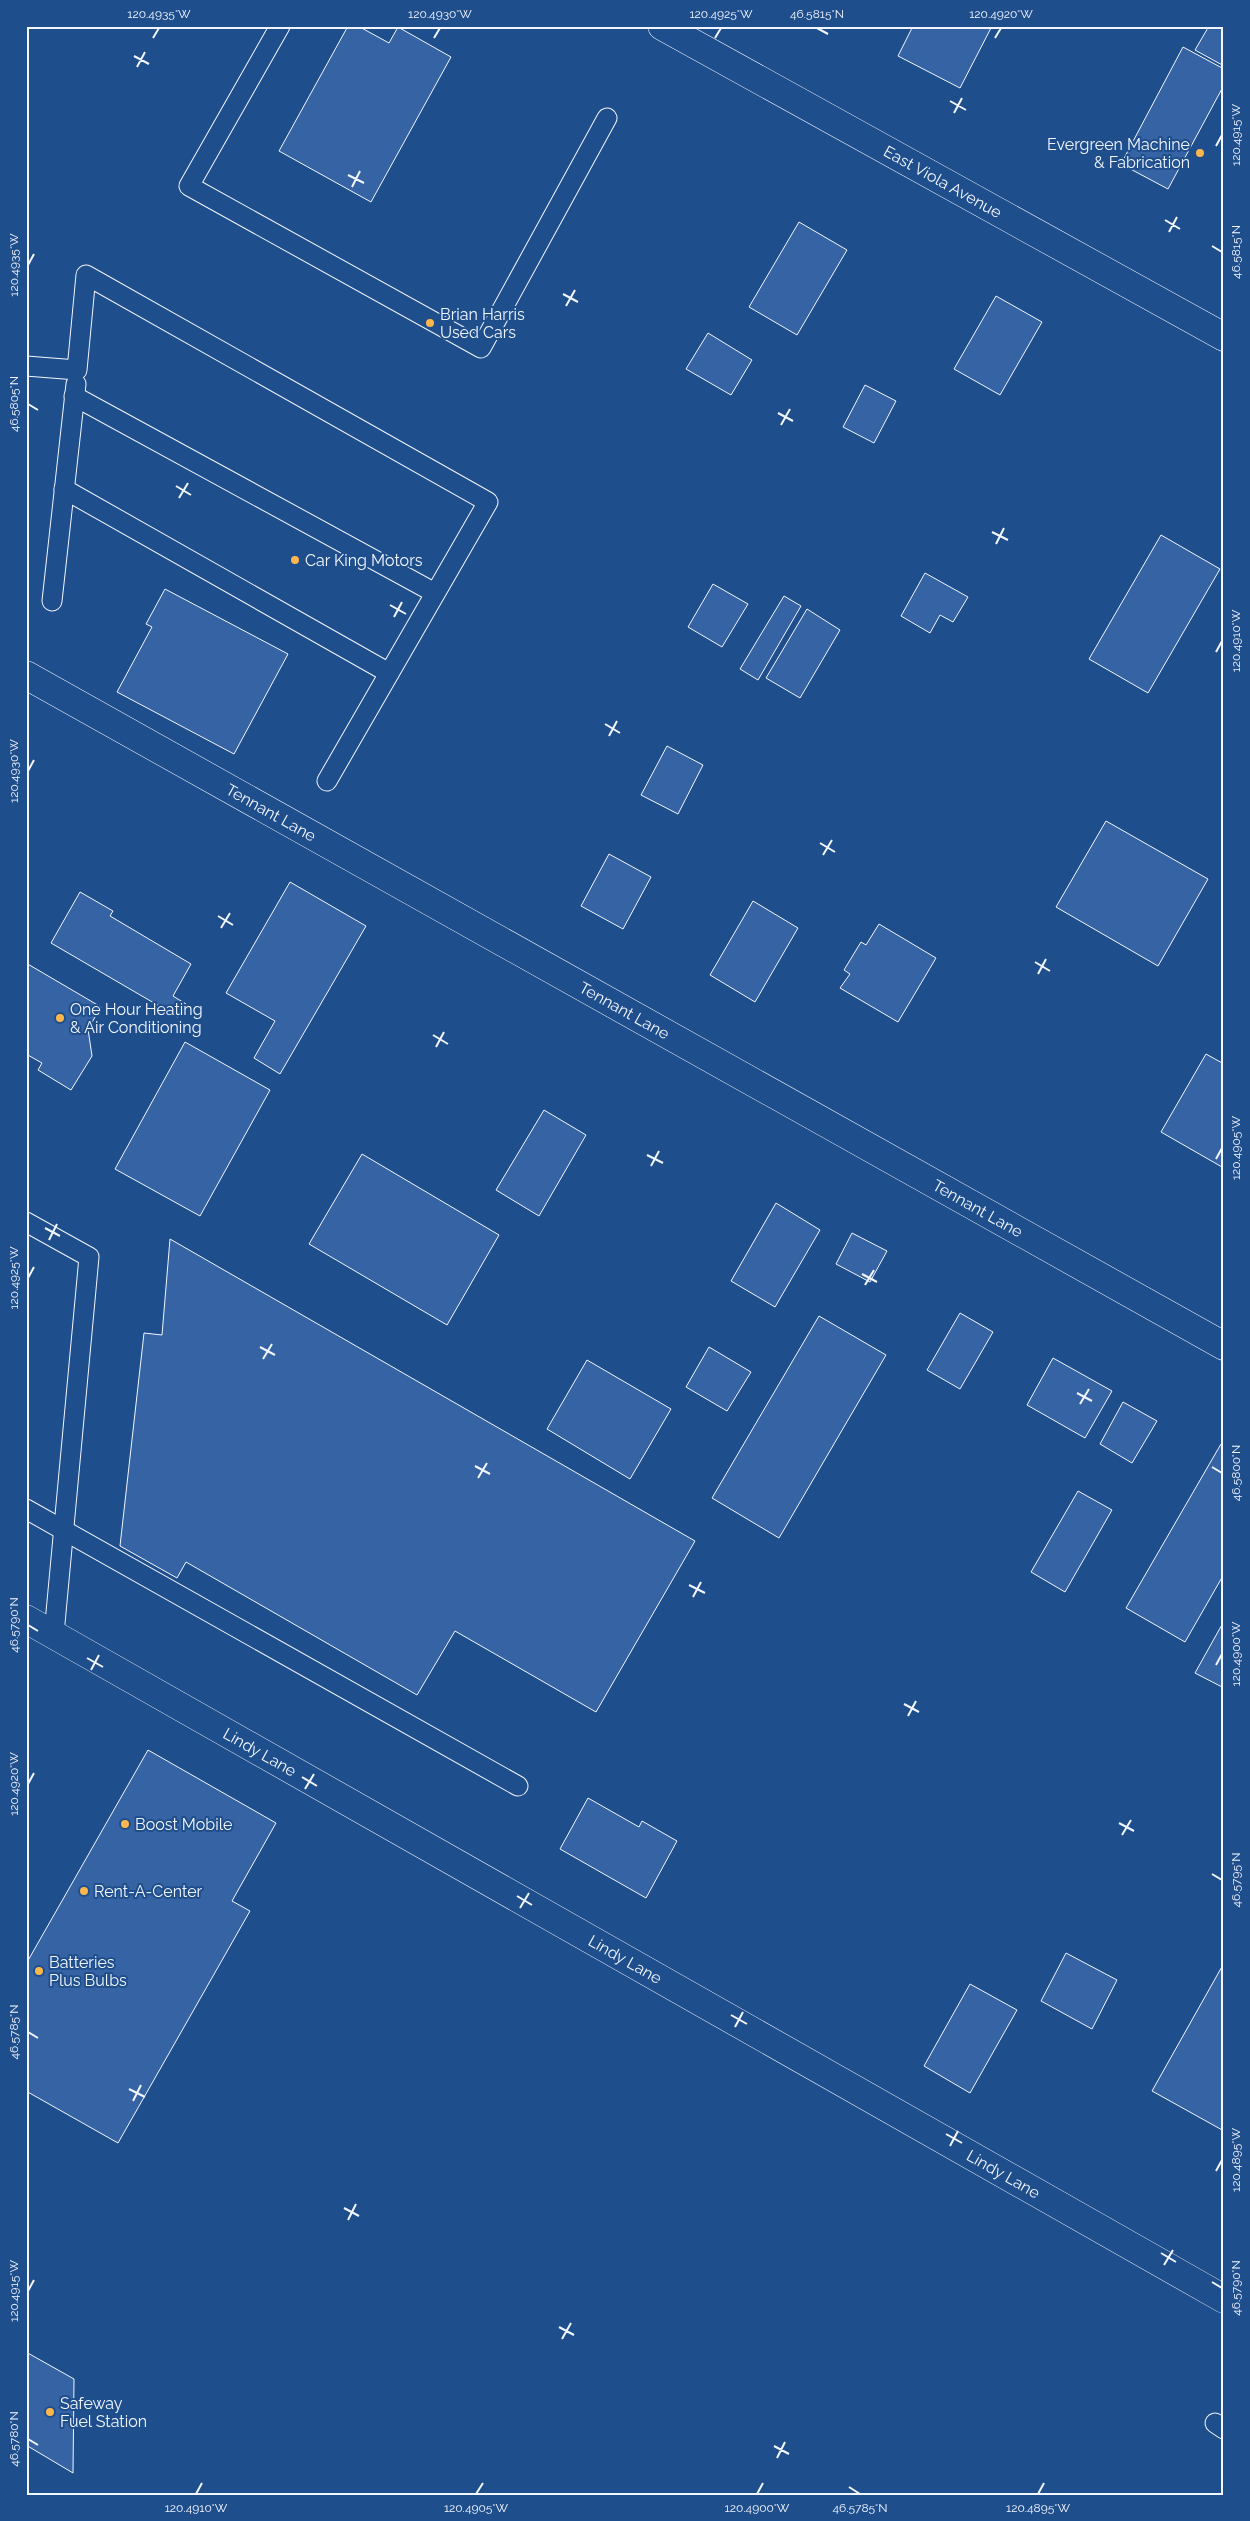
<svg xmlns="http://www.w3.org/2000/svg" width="1250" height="2521" font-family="Raleway,sans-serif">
<rect width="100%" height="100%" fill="#1f4e8c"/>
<g fill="#3563a3" stroke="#f2f6ff">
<polygon points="348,26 358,26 389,43 398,27 451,57 371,202 279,151"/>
<polygon points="913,26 992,26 960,88 898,56"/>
<polygon points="1209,26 1224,26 1224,66 1195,50"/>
<polygon points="1183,47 1224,69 1224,85 1168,189 1121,164"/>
<polygon points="799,222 847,250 797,335 749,307"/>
<polygon points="996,296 1042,322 1000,395 954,369"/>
<polygon points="708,333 752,360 731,395 686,369"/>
<polygon points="865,385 896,401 874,443 843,427"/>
<polygon points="1161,535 1220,569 1148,693 1089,659"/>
<polygon points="925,573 968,597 953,622 940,615 930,633 901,616"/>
<polygon points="713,584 748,604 722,647 688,627"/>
<polygon points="165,589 288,654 234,754 117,692 152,627 146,624"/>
<polygon points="784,596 801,606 758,680 740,669"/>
<polygon points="807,609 840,630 800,698 766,678"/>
<polygon points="667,746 703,765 678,814 641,795"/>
<polygon points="1106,821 1208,879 1158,966 1056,907"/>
<polygon points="609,854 651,877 623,929 581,906"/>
<polygon points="290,882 366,926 280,1074 254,1058 275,1021 226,993"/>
<polygon points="80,892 113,911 110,916 191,964 173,996 186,1004 178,1017 51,943"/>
<polygon points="753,901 798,928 755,1002 710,975"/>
<polygon points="879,924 936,958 898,1022 840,988 850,974 844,970 861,942 866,945"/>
<polygon points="26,963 101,1007 88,1029 92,1056 71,1090 38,1070 42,1063 26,1054"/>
<polygon points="185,1042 270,1090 200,1216 115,1169"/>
<polygon points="1206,1054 1224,1064 1222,1167 1161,1132"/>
<polygon points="544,1110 586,1135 539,1216 496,1190"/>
<polygon points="362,1154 499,1235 447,1325 309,1244"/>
<polygon points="776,1203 820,1230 775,1307 731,1281"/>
<polygon points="852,1233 887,1251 870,1282 836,1264"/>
<polygon points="170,1239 695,1541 596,1712 455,1631 417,1695 186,1562 177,1578 120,1546 144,1333 162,1335"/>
<polygon points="960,1313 993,1332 960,1389 927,1370"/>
<polygon points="819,1316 886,1355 779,1538 712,1498"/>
<polygon points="709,1347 751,1372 727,1411 686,1387"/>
<polygon points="1053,1358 1112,1391 1085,1438 1027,1405"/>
<polygon points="587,1360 671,1409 630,1479 547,1429"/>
<polygon points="1123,1402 1157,1421 1132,1463 1100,1444"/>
<polygon points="1221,1444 1224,1446 1224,1574 1185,1642 1126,1608"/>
<polygon points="1078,1491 1112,1510 1065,1592 1031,1572"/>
<polygon points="1224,1621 1224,1688 1195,1673"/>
<polygon points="148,1750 276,1823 232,1901 250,1911 118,2143 26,2091 26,1964"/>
<polygon points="588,1798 639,1827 642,1821 677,1841 646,1898 560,1849"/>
<polygon points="1066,1953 1117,1980 1092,2029 1041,2001"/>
<polygon points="1224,1963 1224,2131 1152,2091"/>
<polygon points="970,1984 1017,2010 970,2093 924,2066"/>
<polygon points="26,2352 74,2379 73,2473 26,2445"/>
</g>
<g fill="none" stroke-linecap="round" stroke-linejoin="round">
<g stroke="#f2f6ff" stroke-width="21">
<g id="service">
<polyline points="280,26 189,186 481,348 607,118"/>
<polyline points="26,366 77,370 86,275 488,502 327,781"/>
<polyline points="74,396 435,593"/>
<polyline points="64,489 389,673"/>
<polyline points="52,601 76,384"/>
<polyline points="26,1222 89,1257 54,1634"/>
<polyline points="26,1509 518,1786"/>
<polyline points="1215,2423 1224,2429"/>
</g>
</g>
<g stroke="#f2f6ff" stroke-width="29">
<g id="minor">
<path id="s1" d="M26,675L1224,1346"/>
<path id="s2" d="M26,1619L1224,2299"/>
</g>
</g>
<g stroke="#f2f6ff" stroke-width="29">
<g id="tertiary">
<path id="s3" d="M662,26L1224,337"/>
</g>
</g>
<use href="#service" stroke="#1f4e8c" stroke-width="19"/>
<use href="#minor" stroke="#1f4e8c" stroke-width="28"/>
<use href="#tertiary" stroke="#1f4e8c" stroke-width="28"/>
</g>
<path fill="none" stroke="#f2f6ff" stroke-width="2" d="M817,28L828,34M153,38L159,28M434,38L440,28M715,38L721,28M995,38L1001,28M134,56L149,64M137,67L145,52M950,101L966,110M954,113L962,98M1216,146L1222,135M348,175L364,183M352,187L360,171M1165,220L1180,229M1169,232L1177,217M1212,246L1222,252M28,265L34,254M563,294L578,302M566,306L575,290M28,404L38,410M778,413L793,421M781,425L790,409M176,486L191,495M179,498L188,483M992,532L1008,540M996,544L1004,528M390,605L406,614M394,617L402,602M1216,652L1222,641M605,724L620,733M609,736L617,721M28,771L34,760M820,843L835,852M823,855L832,840M218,916L233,925M221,928L230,913M1035,962L1050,971M1038,974L1046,959M433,1035L448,1044M436,1047L444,1032M647,1155L663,1163M1216,1159L1222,1148M651,1166L659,1151M45,1228L60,1236M49,1240L57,1224M862,1274L877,1282M28,1278L34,1267M865,1285L874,1270M260,1347L275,1355M263,1359L272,1344M1077,1393L1092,1401M1080,1404L1089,1389M475,1466L490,1474M1212,1467L1222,1473M478,1478L487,1463M689,1585L705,1593M693,1597L701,1582M28,1625L38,1631M87,1658L103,1667M1216,1665L1222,1654M91,1670L99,1655M904,1704L919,1712M908,1716L916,1701M302,1777L317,1786M28,1784L34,1773M305,1789L314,1774M1119,1823L1134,1831M1122,1835L1131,1820M1212,1874L1222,1880M517,1896L532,1905M520,1908L529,1893M731,2015L747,2024M735,2027L743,2012M28,2032L38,2038M129,2089L145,2097M133,2101L141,2085M946,2134L962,2143M950,2146L958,2131M1216,2171L1222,2160M344,2208L359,2216M348,2220L356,2204M1161,2253L1176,2262M1164,2265L1173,2250M1212,2282L1222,2288M28,2291L34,2280M559,2327L574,2335M562,2339L571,2323M28,2439L38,2445M774,2446L789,2454M777,2458L785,2442M849,2487L860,2494M196,2494L202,2483M476,2494L483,2483M757,2494L763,2483M1038,2494L1044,2483"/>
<g fill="#ffb74d" stroke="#1f4e8c" stroke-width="2">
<circle cx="1200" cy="153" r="5"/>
<circle cx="430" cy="323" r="5"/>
<circle cx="295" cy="560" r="5"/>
<circle cx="60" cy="1018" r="5"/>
<circle cx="125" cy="1824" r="5"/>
<circle cx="84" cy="1891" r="5"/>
<circle cx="39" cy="1971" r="5"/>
<circle cx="50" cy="2412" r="5"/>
</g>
<g text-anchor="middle" stroke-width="4" stroke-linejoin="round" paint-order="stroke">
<g font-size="16" fill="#f2f6ff" stroke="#1f4e8c" text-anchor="start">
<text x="1190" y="150" text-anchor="end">Evergreen Machine<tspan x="1190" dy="18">&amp; Fabrication</tspan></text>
<text x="440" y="320">Brian Harris<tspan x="440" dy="18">Used Cars</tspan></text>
<text x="305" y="566">Car King Motors</text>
<text x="70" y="1015">One Hour Heating<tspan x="70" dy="18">&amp; Air Conditioning</tspan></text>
<text x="135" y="1830">Boost Mobile</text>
<text x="94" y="1897">Rent-A-Center</text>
<text x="49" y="1968">Batteries<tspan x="49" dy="18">Plus Bulbs</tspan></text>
<text x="60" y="2409">Safeway<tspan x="60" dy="18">Fuel Station</tspan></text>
</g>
<g font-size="16" fill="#f2f6ff" stroke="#1f4e8c">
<text dy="6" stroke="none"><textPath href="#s3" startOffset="321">East Viola Avenue</textPath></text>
<text dy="6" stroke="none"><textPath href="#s1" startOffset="281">Tennant Lane</textPath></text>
<text dy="6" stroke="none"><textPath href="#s1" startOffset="686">Tennant Lane</textPath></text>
<text dy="6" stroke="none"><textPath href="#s1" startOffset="1091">Tennant Lane</textPath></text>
<text dy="6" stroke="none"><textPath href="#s2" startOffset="269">Lindy Lane</textPath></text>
<text dy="6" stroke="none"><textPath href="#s2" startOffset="689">Lindy Lane</textPath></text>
<text dy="6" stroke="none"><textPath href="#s2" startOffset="1124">Lindy Lane</textPath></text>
</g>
</g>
<rect width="1250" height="2521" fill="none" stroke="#1f4e8c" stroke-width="55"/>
<rect x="28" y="28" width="1194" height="2466" fill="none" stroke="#f2f6ff" stroke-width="2"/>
<g font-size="12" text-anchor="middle" fill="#f2f6ff">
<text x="159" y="18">120.4935°W</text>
<text x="440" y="18">120.4930°W</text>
<text x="721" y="18">120.4925°W</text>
<text x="817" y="18">46.5815°N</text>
<text x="1001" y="18">120.4920°W</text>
<text transform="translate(1236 135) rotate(-90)" y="4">120.4915°W</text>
<text transform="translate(1236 252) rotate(-90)" y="4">46.5815°N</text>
<text transform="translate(14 265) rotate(-90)" y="4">120.4935°W</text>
<text transform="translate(14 404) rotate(-90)" y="4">46.5805°N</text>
<text transform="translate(1236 641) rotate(-90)" y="4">120.4910°W</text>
<text transform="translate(14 771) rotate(-90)" y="4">120.4930°W</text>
<text transform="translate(1236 1148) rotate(-90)" y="4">120.4905°W</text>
<text transform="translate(14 1278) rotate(-90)" y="4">120.4925°W</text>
<text transform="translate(1236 1473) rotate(-90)" y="4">46.5800°N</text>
<text transform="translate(14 1625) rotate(-90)" y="4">46.5790°N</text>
<text transform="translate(1236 1654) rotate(-90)" y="4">120.4900°W</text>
<text transform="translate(14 1784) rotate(-90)" y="4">120.4920°W</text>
<text transform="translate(1236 1880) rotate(-90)" y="4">46.5795°N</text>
<text transform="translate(14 2032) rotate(-90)" y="4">46.5785°N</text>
<text transform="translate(1236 2160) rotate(-90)" y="4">120.4895°W</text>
<text transform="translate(1236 2288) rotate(-90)" y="4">46.5790°N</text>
<text transform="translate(14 2291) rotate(-90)" y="4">120.4915°W</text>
<text transform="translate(14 2439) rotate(-90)" y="4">46.5780°N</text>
<text x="196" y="2512">120.4910°W</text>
<text x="476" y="2512">120.4905°W</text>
<text x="757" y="2512">120.4900°W</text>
<text x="860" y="2512">46.5785°N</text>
<text x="1038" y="2512">120.4895°W</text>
</g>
</svg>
